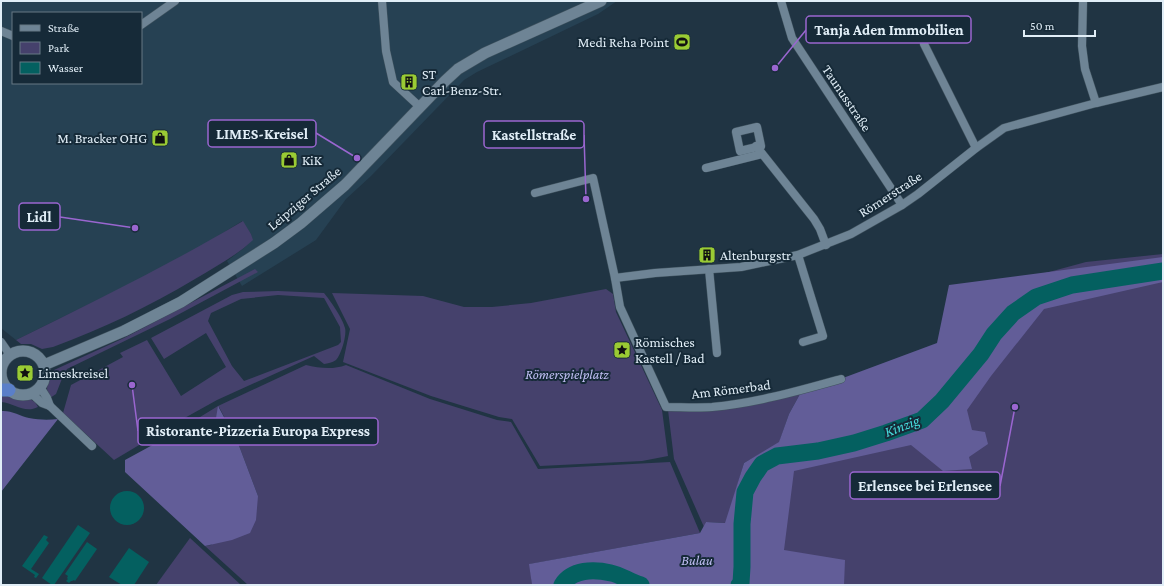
<svg xmlns="http://www.w3.org/2000/svg" width="1164" height="586" font-family="'Crimson Pro',serif">
<rect width="100%" height="100%" fill="#203443"/>
<path fill="#264153" fill-rule="evenodd" d="M1,1H617L598,14L477,72L464,80L371,176L346,199L316,240L242,286L227,261L244,248L252,240L251,234L242,221L205,244L140,279L16,340L1,328ZM13,13H141V83H13Z"/>
<g fill="#45416c" fill-rule="evenodd">
<path d="M243,221L251,234L253,240C236,256 215,267 195,279C148,307 104,328 53,347L42,349L31,344H21L16,340C93,302 169,265 243,221Z"/>
<polygon points="1163,254 1163,585 569,585 714,578 765,451 744,463 726,523 706,522 704,527 674,459 668,410 760,403 800,394 789,414 780,440 916,391 1038,275 1086,262"/>
<path d="M255,269L258,272L170,319L67,369L63,376L56,394L50,398C44,389 48,378 54,370L124,338Z"/>
<polygon points="606,289 613,294 616,312 662,410 668,456 642,461 540,466 512,419 499,417 431,396 343,362 350,329 332,293 423,296 464,307 492,307 531,303"/>
<path d="M278,291L324,293C330,300 343,319 345,328C347,335 341,355 336,360C332,363 328,363 324,364L314,356L217,400L181,420L114,460L63,413L71,385L123,357L120,353L147,340L181,396L226,367L206,333L164,359L151,338L232,295L243,292ZM278,295L324,298L340,327L341,342L338,345L244,381L232,366L208,321L211,313L241,299Z"/>
<path d="M306,365C319,368 333,370 346,365L430,399L497,420L511,422L538,469L670,462L700,533L530,564L532,585H248L205,546L211,545L258,496L238,443L219,407L214,430L194,442L169,436L218,406Z"/>
<path d="M1,392L28,398L35,402L38,407C24,414 15,403 1,402Z"/>
<polygon points="190,538 241,585 156,585"/>
</g>
<g fill="#625d98">
<polygon points="1163,257 1163,282 1044,309 991,376 967,410 972,430 985,432 988,444 969,457 972,469 943,471 911,445 794,471 784,550 845,560 844,585 532,585 529,564 700,533 706,522 725,523 744,463 779,442 789,414 800,394 937,343 949,285"/>
<polygon points="218,406 238,443 258,496 256,520 250,533 232,540 205,546 125,472 125,460 169,436 194,442 214,430"/>
<path d="M1,411C11,410 20,416 29,418C39,420 49,420 58,419L1,492Z"/>
</g>
<g fill="#046060">
<circle cx="127" cy="508" r="17"/>
<polygon points="78,525 90,533 54,585 52,585 42,578"/>
<polygon points="44,535 48,537 46,540 49,543 31,569 39,574 36,578 34,577 35,575 22,566"/>
<polygon points="87,542 97,549 75,581 74,580 72,581 71,581 69,583 66,581 68,579 67,578 68,576 65,574"/>
<polygon points="129,548 149,562 134,585 122,585 109,577"/>
</g>
<g fill="none" stroke-linecap="round" stroke-linejoin="round">
<g stroke="#046060" stroke-width="17">
<path d="M562,585C572,569 594,569 611,573C621,575 630,582 641,585"/>
<polyline points="739,585 741,583 742,567 742,524 745,492 753,477 762,464 777,456 818,451 854,443 886,433 922,420 942,401 981,354 994,334 1013,313 1036,297 1072,285 1163,271"/>
</g>
<g stroke="#40535f" stroke-width="9">
<g id="minor">
<polyline points="382,1 386,51 393,82 420,107"/>
<polyline points="781,1 792,38 902,205"/>
<polyline points="1083,1 1082,46 1085,69 1096,103"/>
<polyline points="141,25 175,1"/>
<polyline points="924,25 924,44 976,148"/>
<polyline points="1,31 13,36"/>
<polygon points="757,127 761,146 740,151 736,132"/>
<polyline points="756,146 814,219 820,229 826,245"/>
<polyline points="706,168 762,154"/>
<path d="M535,193L593,178L615,278L620,307L666,407C681,407 697,408 712,407C756,403 798,391 841,379"/>
<polyline points="798,255 823,336 803,342"/>
<polyline points="709,269 717,353"/>
<polyline points="615,278 655,273 741,267 798,255 851,234 902,205 918,194 976,148 1004,128 1096,103 1163,87"/>
<polyline points="1,342 10,355"/>
<polyline points="40,387 47,398 50,406"/>
<polyline points="31,393 42,403 50,406 92,446"/>
</g>
</g>
<g stroke="#40535f" stroke-width="12">
<g id="secondary">
<circle cx="23" cy="373" r="22"/>
<polyline points="44,365 124,331 181,302 274,243 301,223 345,185 445,81 458,69 485,53 601,1"/>
</g>
</g>
<g stroke="#40535f" stroke-width="14">
<polyline id="trunk" points="1,390 9,390"/>
</g>
<use href="#minor" stroke="#6e8495" stroke-width="8"/>
<use href="#secondary" stroke="#6e8495" stroke-width="11"/>
<use href="#trunk" stroke="#5a7fc8" stroke-width="13"/>
</g>
<defs>
<g id="stadium-square" transform="scale(0.9)"><rect x="-9" y="-9" width="18" height="18" rx="4" fill="#9acb34" stroke="#162a38"/><path d="M0-5a6.5 5 0 1 0 0 10a6.5 5 0 1 0 0-10ZM-3.5-1.8h7v3.6h-7Z" fill="#111"/></g>
<g id="building-square" transform="scale(0.9)"><rect x="-9" y="-9" width="18" height="18" rx="4" fill="#9acb34" stroke="#162a38"/><path d="M-4-6H4V6H1V3H-1V6H-4ZM-2.5-4.3h1.7v1.8h-1.7ZM.8-4.3h1.7v1.8H.8ZM-2.5-1h1.7V.8h-1.7ZM.8-1h1.7V.8H.8Z" fill="#111"/></g>
<g id="shop-square" transform="scale(0.9)"><rect x="-9" y="-9" width="18" height="18" rx="4" fill="#9acb34" stroke="#162a38"/><path d="M-5-2.5h2.3a2.7 3.5 0 0 1 5.4 0H5L5.5 6h-11ZM-1.5-2.5h3a1.5 2.3 0 0 0-3 0Z" fill="#111"/></g>
<g id="sight-square" transform="scale(0.9)"><rect x="-9" y="-9" width="18" height="18" rx="4" fill="#9acb34" stroke="#162a38"/><path d="M0-6L1.8-2.2L6-1.7L2.9 1.2L3.7 5.4L0 3.3L-3.7 5.4L-2.9 1.2L-6-1.7L-1.8-2.2Z" fill="#111"/></g>
</defs>
<g fill-rule="evenodd">
<use href="#stadium-square" x="682" y="42"/>
<use href="#building-square" x="409" y="82"/>
<use href="#shop-square" x="160" y="138"/>
<use href="#shop-square" x="289" y="160"/>
<use href="#building-square" x="707" y="255"/>
<use href="#sight-square" x="622" y="350"/>
<use href="#sight-square" x="25" y="373"/>
</g>
<g text-anchor="middle" stroke-width="4" stroke-linejoin="round" paint-order="stroke">
<g font-size="14" fill="#e1eef7" stroke="#162a38" text-anchor="start">
<text x="669" y="47" text-anchor="end">Medi Reha Point</text>
<text x="422" y="79">ST<tspan x="422" dy="16">Carl-Benz-Str.</tspan></text>
<text x="147" y="143" text-anchor="end">M. Bracker OHG</text>
<text x="302" y="165">KiK</text>
<text x="720" y="260">Altenburgstr</text>
<text x="635" y="347">Römisches<tspan x="635" dy="16">Kastell / Bad</tspan></text>
<text x="38" y="378">Limeskreisel</text>
</g>
<g font-size="14" fill="#e1eef7" stroke="#162a38">
<text transform="translate(847 98) rotate(56)" y="5">Taunusstraße</text>
<text transform="translate(890 194) rotate(-33)" y="5">Römerstraße</text>
<text transform="translate(304 198) rotate(-40)" y="5">Leipziger Straße</text>
<text transform="translate(731 389) rotate(-7)" y="5">Am Römerbad</text>
</g>
<g font-size="14" font-style="italic" fill="#c0bef3" stroke="#162a38">
<text x="567" y="379">Römerspielplatz</text>
<text x="697" y="565">Bulau</text>
</g>
<g font-size="15" font-style="italic" fill="#46dcdc" stroke="#162a38">
<text transform="translate(902 426) rotate(-21)" y="5">Kinzig</text>
</g>
</g>
<path fill="none" stroke="#9a66d0" stroke-width="1.5" d="M775 68L806 30M357 158L316 133M586 199L584 135M135 228L60 217M132 385L138 431M1015 407L1000 486"/>
<g fill="#9a66d0" stroke="#162a38" stroke-width="1.5">
<circle cx="775" cy="68" r="4"/>
<circle cx="357" cy="158" r="4"/>
<circle cx="586" cy="199" r="4"/>
<circle cx="135" cy="228" r="4"/>
<circle cx="132" cy="385" r="4"/>
<circle cx="1015" cy="407" r="4"/>
</g>
<g fill="#162a38" stroke="#9a66d0" stroke-width="1.5">
<rect x="806" y="16" width="165" height="27" rx="4"/>
<rect x="208" y="120" width="108" height="27" rx="4"/>
<rect x="484" y="121" width="100" height="27" rx="4"/>
<rect x="19" y="203" width="41" height="27" rx="4"/>
<rect x="138" y="418" width="240" height="27" rx="4"/>
<rect x="850" y="472" width="150" height="27" rx="4"/>
</g>
<g font-size="15" text-anchor="middle" font-weight="bold" fill="#e1eef7">
<text x="889" y="35">Tanja Aden Immobilien</text>
<text x="262" y="139">LIMES-Kreisel</text>
<text x="534" y="140">Kastellstraße</text>
<text x="39" y="222">Lidl</text>
<text x="258" y="436">Ristorante-Pizzeria Europa Express</text>
<text x="925" y="491">Erlensee bei Erlensee</text>
</g>
<rect width="1164" height="586" fill="none" stroke="#e1eef7" stroke-width="4"/>
<rect x="12" y="12" width="130" height="72" fill="#162a38" stroke="#677884"/>
<rect x="20" y="25" width="20" height="6" fill="#6e8495" stroke="#677884"/>
<text x="48" y="32" font-size="12" fill="#e1eef7">Straße</text>
<rect x="20" y="42" width="20" height="12" fill="#45416c" stroke="#677884"/>
<text x="48" y="52" font-size="12" fill="#e1eef7">Park</text>
<rect x="20" y="62" width="20" height="12" fill="#046060" stroke="#677884"/>
<text x="48" y="72" font-size="12" fill="#e1eef7">Wasser</text>
<path d="M1024 30v6h71v-6" fill="none" stroke="#e1eef7" stroke-width="2"/>
<text x="1030" y="30" font-size="12" fill="#e1eef7" stroke="#162a38" stroke-width="3" paint-order="stroke">50 m</text>
</svg>
